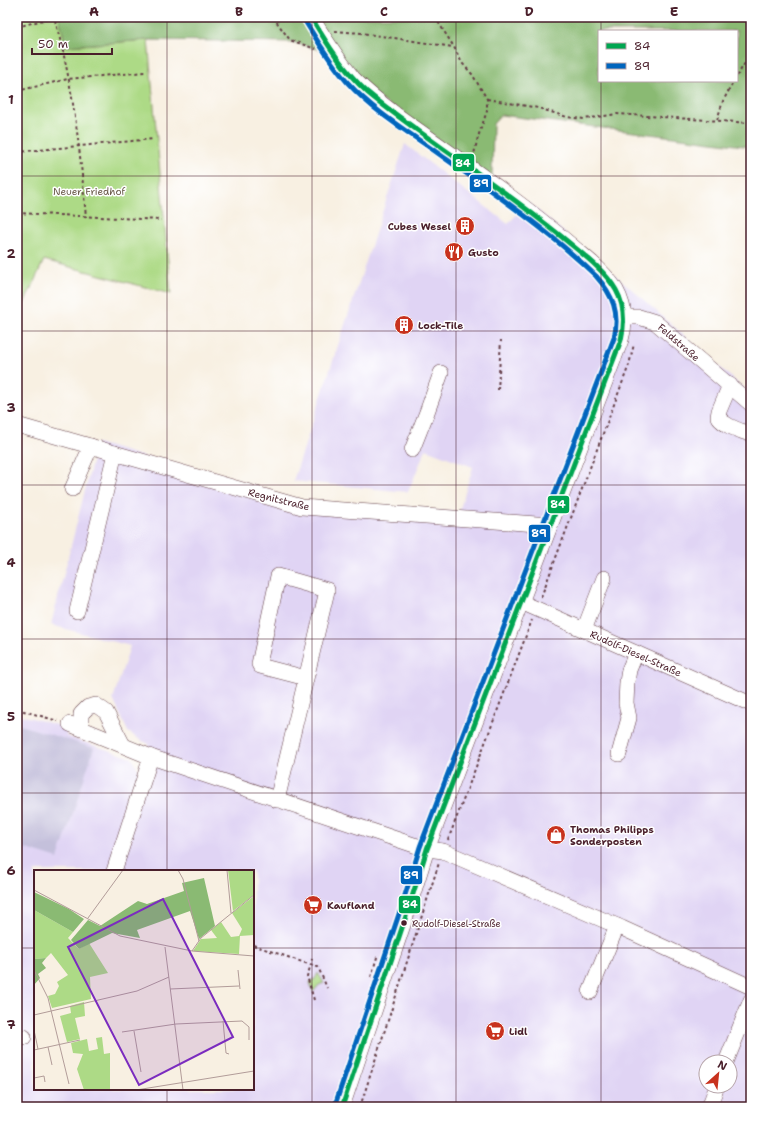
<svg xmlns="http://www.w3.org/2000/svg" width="768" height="1124" font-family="'Shantell Sans',sans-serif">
<rect width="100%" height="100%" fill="#fff"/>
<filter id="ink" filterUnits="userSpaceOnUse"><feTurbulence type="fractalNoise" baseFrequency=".025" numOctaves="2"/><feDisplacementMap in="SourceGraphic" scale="8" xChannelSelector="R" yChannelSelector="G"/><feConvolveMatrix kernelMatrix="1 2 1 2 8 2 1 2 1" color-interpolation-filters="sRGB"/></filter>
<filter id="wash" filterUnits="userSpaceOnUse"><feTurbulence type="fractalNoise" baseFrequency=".012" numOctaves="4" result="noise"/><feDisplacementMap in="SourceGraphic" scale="16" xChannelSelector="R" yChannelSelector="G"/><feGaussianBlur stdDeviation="0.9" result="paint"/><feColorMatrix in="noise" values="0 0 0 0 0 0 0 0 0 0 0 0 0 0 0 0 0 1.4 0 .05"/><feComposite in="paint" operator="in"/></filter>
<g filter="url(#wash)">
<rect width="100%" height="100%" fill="#f8f0e2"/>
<path fill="#e0d4f4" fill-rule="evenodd" d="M405,144L508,224L528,202L628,286L751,395V1107H17V714L68,728L66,736L132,758L139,771L149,744L140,740L128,732L113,699L130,646L51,625L97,443L300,503L459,512L473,467L426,449L408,492L293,481ZM35,871H253V1089H35ZM706,1062H730V1086H706Z"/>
<polygon fill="#c4c0db" points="17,724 94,748 58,859 17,846"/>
<g fill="#adda86" stroke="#7c7c58">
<polygon points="17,17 59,17 67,46 148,40 171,294 44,260 17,319"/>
<polygon points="318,973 324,983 319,985 313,992 310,982 315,979"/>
</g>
<path fill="#8aba73" stroke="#6a6c4f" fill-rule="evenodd" d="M59,17H751V147L501,115L493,124L492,179L372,93L327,52L292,42L148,40L66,46ZM599,31H737V81H599Z"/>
</g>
<g filter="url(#ink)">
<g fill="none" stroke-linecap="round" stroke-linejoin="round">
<g stroke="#643e46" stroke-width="16">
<g id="minor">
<path d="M311,17C324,38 337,59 353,78C366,92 381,103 395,114C455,157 516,198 571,245C587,259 605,272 616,290C625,306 626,323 621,340L427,849L407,913L342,1107"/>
<polyline points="625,317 639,317 655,322 751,404"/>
<path d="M730,385L719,411L718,417C725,426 736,429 747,433L751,430"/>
<polyline points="17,425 302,507 550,525"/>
<polyline points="412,450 427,412 441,373"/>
<polyline points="72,489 91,446"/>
<polyline points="521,602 751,704"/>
<polyline points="77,611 115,453"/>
<polyline points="584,630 604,578"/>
<polyline points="70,724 151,757 414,845 427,849 443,851 622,928 751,987"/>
<polyline points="81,728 81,714 88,707 96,705 106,712 123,745"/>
<polyline points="619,754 629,718 626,703 627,682 629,670 636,653"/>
<polyline points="277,800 327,591 327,590 278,576 259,664 260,666 306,678"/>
<polyline points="114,871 151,757"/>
<polyline points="590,992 617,926"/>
<polyline points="17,1037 24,1037"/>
<polyline points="726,1062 751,1000"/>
<polyline points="709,1107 717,1086"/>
</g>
</g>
<g stroke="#643e46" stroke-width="2" stroke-dasharray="3 3" stroke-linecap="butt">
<polyline points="273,17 290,40 316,49"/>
<polyline points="435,17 454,47 462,63 472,74 487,99 487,111 478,137 474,154"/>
<path d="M17,27L54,17C73,82 80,150 86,217"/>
<polyline points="335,31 361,33 453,47"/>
<polyline points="737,76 751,53"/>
<polyline points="17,91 68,79 145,72"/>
<polyline points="487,99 538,108 567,117 584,119 617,114 751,123"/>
<polyline points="717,120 723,101 734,81"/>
<polyline points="17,152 153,139"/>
<polyline points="17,213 161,220"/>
<polyline points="498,390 501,340"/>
<polyline points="541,597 629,365 634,344"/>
<polyline points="17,709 58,721"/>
<polyline points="448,840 532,620"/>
<polyline points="253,945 311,965 312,959"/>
<polyline points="371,977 378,954"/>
<polyline points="314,1000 307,976 311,965 318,967 327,988"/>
<polyline points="360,1107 439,863"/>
</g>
<use href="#minor" stroke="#fff" stroke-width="15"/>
<g stroke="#fff" stroke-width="8">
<path id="bus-1" d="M311,17C327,44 344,71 367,92C392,113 419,131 445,150C485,178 524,206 562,237C581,253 604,269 616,290C625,306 625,323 621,340L427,849L407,913L342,1107"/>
</g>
<g stroke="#fff" stroke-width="8">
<path id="bus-2" d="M305,21C318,42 331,64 348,83C373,111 408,132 439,154C493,192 548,230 596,276C613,295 620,313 614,338L420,847L400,911L335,1105"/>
</g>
<use href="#bus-1" stroke="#00a651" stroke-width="5"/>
<use href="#bus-2" stroke="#0065bd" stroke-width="5"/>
</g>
</g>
<path fill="none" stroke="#4a1f2b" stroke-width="1" stroke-opacity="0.55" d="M167,17V871M312,17V1107M456,17V1107M601,17V31M601,81V1107M17,176H751M17,331H751M17,485H751M17,639H751M17,793H751M17,948H35M253,948H751M167,1089V1107"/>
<defs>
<g id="building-disc" transform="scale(1)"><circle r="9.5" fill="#c8321e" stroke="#fff"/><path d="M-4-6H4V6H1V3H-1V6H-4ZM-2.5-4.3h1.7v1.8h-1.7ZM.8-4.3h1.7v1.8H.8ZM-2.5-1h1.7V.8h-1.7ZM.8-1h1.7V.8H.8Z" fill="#fff"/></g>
<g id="restaurant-disc" transform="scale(1)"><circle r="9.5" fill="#c8321e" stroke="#fff"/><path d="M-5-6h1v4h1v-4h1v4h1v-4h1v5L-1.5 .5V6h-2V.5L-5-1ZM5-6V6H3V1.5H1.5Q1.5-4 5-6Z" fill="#fff"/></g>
<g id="shop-disc" transform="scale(1)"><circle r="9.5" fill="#c8321e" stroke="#fff"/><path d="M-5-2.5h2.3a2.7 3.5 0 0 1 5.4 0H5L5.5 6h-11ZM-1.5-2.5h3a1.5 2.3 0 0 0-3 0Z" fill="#fff"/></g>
<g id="supermarket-disc" transform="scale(1)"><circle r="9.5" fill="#c8321e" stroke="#fff"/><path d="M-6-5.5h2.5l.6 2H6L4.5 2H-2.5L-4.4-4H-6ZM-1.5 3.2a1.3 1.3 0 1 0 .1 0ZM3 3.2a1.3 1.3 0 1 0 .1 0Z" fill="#fff"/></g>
</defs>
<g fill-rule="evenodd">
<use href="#building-disc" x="465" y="226"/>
<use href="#restaurant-disc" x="454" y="252"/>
<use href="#building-disc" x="404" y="325"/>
<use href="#shop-disc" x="556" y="835"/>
<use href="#supermarket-disc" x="313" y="905"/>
<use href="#supermarket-disc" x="495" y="1031"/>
</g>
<circle fill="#4a1f2b" stroke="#fff" stroke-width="1.5" cx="404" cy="923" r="3.5"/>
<g text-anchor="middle" stroke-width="3" stroke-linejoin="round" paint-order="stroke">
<g font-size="9" fill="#4a1f2b" stroke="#fff" text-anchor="start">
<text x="412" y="927">Rudolf-Diesel-Straße</text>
</g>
<g font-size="10" fill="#685746" stroke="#fff">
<text x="89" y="195">Neuer Friedhof</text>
</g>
<g font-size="10" font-weight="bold" fill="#4a1f2b" stroke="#fff" text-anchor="start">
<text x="451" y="230" text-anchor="end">Cubes Wesel</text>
<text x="468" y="256">Gusto</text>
<text x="418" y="329">Lock-Tile</text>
<text x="570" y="833">Thomas Philipps<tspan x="570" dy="12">Sonderposten</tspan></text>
<text x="327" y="909">Kaufland</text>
<text x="509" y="1035">Lidl</text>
</g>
<g font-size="10" fill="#4a1f2b" stroke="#fff">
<text transform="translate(679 342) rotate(41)" y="4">Feldstraße</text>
<text transform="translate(279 499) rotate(14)" y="4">Regnitstraße</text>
<text transform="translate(636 653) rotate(24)" y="4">Rudolf-Diesel-Straße</text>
</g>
</g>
<g transform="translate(34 870)">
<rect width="220" height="220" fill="#f8f0e2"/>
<path d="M194,0H220V25L199,41ZM220,26V65L206,66L205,84L159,81L167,69L183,68L177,60L187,52L197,67L205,66L208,59L198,43ZM0,40L39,62L34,68L45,79L55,73L74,103L56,107L57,129L18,138L14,126L21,124L25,116L23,112L34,105L17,83L12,88L0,89ZM50,132L51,146L41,148L46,169L33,172L26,146L37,143L36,136ZM68,167L70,184L76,183V220H50L43,199L49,184L39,183L37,173L53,169L55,181L64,179L62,168Z" fill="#adda86"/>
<path d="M170,8L181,56L165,69L156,41L103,60L106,68L78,63L45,79L37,70L54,50L66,56L104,31L113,34L150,21L148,13ZM0,22L35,39L50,49L39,62L0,40ZM12,88L8,93L12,98L4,104L6,108L0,115V89Z" fill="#8aba73"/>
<path fill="none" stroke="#b29c99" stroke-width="1" d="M144,0L149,9L165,71M193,0L197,43M0,20L86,66L158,81L220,86M54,48L89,0M131,77L149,220M158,81L167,68L220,25M0,100L14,128L35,214M204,100L206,119M136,119L205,116M0,145L103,121L135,107M189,151L192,183L195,184M0,160L4,179M100,161L107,202M88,162L142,154L208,151L215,157V170M14,177L18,195M0,180L46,170M0,208L10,206L11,212M102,220L220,201"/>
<path fill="#7b2cbf" fill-opacity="0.15" stroke="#7b2cbf" stroke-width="2" d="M129,29L199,167L105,215L34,77Z"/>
<rect width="220" height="220" fill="none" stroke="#4a1f2b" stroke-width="2"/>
</g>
<g stroke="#fff" stroke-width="1.5">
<rect x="452" y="153" width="23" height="19" rx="4" fill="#00a651"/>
<rect x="469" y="174" width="23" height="19" rx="4" fill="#0065bd"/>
<rect x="547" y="495" width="23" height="19" rx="4" fill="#00a651"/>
<rect x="528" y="524" width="23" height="19" rx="4" fill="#0065bd"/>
<rect x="400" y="865" width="23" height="20" rx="4" fill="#0065bd"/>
<rect x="398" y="895" width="23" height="19" rx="4" fill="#00a651"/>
</g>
<g font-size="11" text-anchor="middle" font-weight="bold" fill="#fff">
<text x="463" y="167">84</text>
<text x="481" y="187">89</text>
<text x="558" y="508">84</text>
<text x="539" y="537">89</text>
<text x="411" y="879">89</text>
<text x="410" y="908">84</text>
</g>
<rect width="768" height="1124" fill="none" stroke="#fff" stroke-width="44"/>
<rect x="598" y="30" width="140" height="52" fill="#ffffff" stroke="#b7a5aa"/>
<rect x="606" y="43" width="20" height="6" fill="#00a651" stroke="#b7a5aa"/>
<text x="634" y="50" font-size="12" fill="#4a1f2b">84</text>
<rect x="606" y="63" width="20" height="6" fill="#0065bd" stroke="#b7a5aa"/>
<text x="634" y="70" font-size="12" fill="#4a1f2b">89</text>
<g transform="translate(718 1074) rotate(27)"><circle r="19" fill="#ffffff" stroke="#b7a5aa"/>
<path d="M0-3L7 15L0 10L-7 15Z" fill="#c8321e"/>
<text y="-6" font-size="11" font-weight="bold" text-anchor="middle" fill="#4a1f2b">N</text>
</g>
<path d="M32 48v6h80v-6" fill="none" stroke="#4a1f2b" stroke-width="2"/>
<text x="38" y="48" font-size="12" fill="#4a1f2b" stroke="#ffffff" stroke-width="3" paint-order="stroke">50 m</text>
<rect x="22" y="22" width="724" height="1080" fill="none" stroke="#4a1f2b" stroke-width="1.5"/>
<g font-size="13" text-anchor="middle" font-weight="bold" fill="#4a1f2b">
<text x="94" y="16">A</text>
<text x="239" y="16">B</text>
<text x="384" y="16">C</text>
<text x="529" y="16">D</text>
<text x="674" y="16">E</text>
<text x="11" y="104">1</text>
<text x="11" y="258">2</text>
<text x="11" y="412">3</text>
<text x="11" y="567">4</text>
<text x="11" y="721">5</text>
<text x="11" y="875">6</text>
<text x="11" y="1029">7</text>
</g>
</svg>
